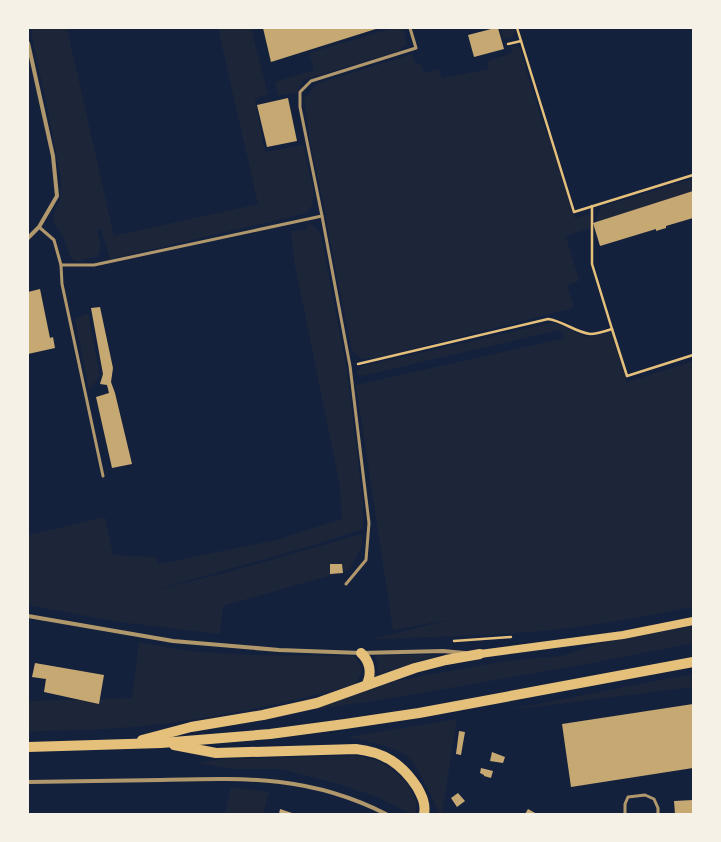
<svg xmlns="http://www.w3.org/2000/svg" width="721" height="842" font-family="Jost,sans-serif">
<rect width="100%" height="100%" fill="#14213d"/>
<g fill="#1d2539">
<polygon points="31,28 67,28 114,236 258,204 218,28 251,28 268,94 255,99 265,152 303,145 314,193 312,205 307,213 110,259 101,229 97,230 101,247 97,257 83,259 79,262 73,260 70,256 63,236 54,224 53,216 60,200 61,179 46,101 32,38"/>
<polygon points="393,28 403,28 407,44 399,51 303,80 297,92 278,96 275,82 314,70 309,53"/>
<polygon points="500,28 513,28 515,32 513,37 503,39"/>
<polygon points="515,45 521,48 525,67 547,136 549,135 575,218 588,214 591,218 594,227 566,236 579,281 567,285 574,306 570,309 377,358 361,358 352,351 326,220 326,214 310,143 304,98 319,83 412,54 416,64 421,63 424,73 439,69 442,78 489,69 487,61 512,53 511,47"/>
<path d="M693,179V192L599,226C596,219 596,216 601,210L600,207L603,206Z"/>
<path d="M308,224C315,225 317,230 321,236L347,371L363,503V529L304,548L151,591L228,572L362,534V547L349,570L223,606L220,634L118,622L28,605V535L105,517L113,555L155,557L159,564L276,540L342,519L339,481L294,261L291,231L306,230Z"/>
<polygon points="88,313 100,376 89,390 75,319"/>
<path d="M550,323H555L587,337L612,332L627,382L693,361V607C646,616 600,625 552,630C493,636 433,637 373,639L448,620L393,630L356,385L564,338L560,330L362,376L356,373L363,366Z"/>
<polygon points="693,626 693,643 587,664 410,695 307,711 395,681 504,661 562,656 596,644"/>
<path d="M139,642L188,651L251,655L354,656L361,666L362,673L354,685C285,703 215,719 144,726C106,730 67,730 28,732V701L132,698Z"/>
<polygon points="398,655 437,655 436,657 426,659 379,674 377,661 375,656"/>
<polygon points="693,674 693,687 502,711 671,678"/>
<path d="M457,719L442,814H439C434,801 417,762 405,755C387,744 367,741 346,737Z"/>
<polygon points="332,756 361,756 382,763 397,773 408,785 417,802 415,814 410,814 377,797 342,785 281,769 231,769 197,763 222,759"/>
<polygon points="231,787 269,792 263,814 225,814"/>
</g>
<g fill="#c6a872">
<polygon points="263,28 379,28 271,62"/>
<polygon points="495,28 498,28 504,49 474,57 468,35"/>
<polygon points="288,98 297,141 267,147 257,105"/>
<polygon points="693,191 693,218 666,226 666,228 656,231 656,229 600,246 593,223"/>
<polygon points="40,289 50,338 53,337 55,348 28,354 28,292"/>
<polygon points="100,307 113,368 111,382 115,393 132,464 112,468 96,397 109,393 107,385 100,384 103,374 91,308"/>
<polygon points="330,564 342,564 343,573 330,574"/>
<polygon points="35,663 104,675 99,704 44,692 46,679 32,677"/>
<polygon points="693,704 693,768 571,787 562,724"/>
<polygon points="459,731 465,732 461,755 456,754"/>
<polygon points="492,752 505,757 503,763 490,761"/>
<polygon points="481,768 493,771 491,778 484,776 484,775 480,773"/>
<polygon points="458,793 465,801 457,807 451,798"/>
<polygon points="693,800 693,814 675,814 674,801"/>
<polygon points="280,809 295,814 279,814"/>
<polygon points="528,809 537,814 525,814"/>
</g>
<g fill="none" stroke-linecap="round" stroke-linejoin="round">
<g stroke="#e5c07b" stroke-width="2.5">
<polyline points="517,28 574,212 693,175"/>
<polyline points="508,44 521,41"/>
<polyline points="592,206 592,264 612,329"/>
<path d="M358,364L548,319C563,321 575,332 590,334C597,334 606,331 612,329L627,376L693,355"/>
<polyline points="454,641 511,637"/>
</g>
<g stroke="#b1986c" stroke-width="3">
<polyline points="322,216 350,366 369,523 366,560 346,584"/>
<polyline points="39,227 54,240 61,265 62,284 103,476"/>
<polyline points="61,265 94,265 322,216 300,107 300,92 311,81 416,48 410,28"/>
<polyline points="625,814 625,804 628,797 645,795 654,799 658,808 658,814"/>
</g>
<g stroke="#b1986c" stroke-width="4">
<polyline points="28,43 53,156 57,196 39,227 28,238"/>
<polyline points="28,616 173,641 279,650 361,653 443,651 465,653"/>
<path d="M28,782C72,781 117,781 161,780C245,778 309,775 386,814"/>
</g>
<polyline stroke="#e5c07b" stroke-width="8" points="480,654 623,635 693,621"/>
<g stroke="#e5c07b" stroke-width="10">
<path d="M361,653C370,661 372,673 367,684"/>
<polyline points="142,740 191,727 263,715 317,703 415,668 446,660 480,654"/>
<path d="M174,745L216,753L356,749C384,752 402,764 417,787C422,796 426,804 424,814"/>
<polyline points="28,747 161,743 270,734 345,724 419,713 693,662"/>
</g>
</g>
<rect width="721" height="842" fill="none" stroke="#f6f1e7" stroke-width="58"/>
</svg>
